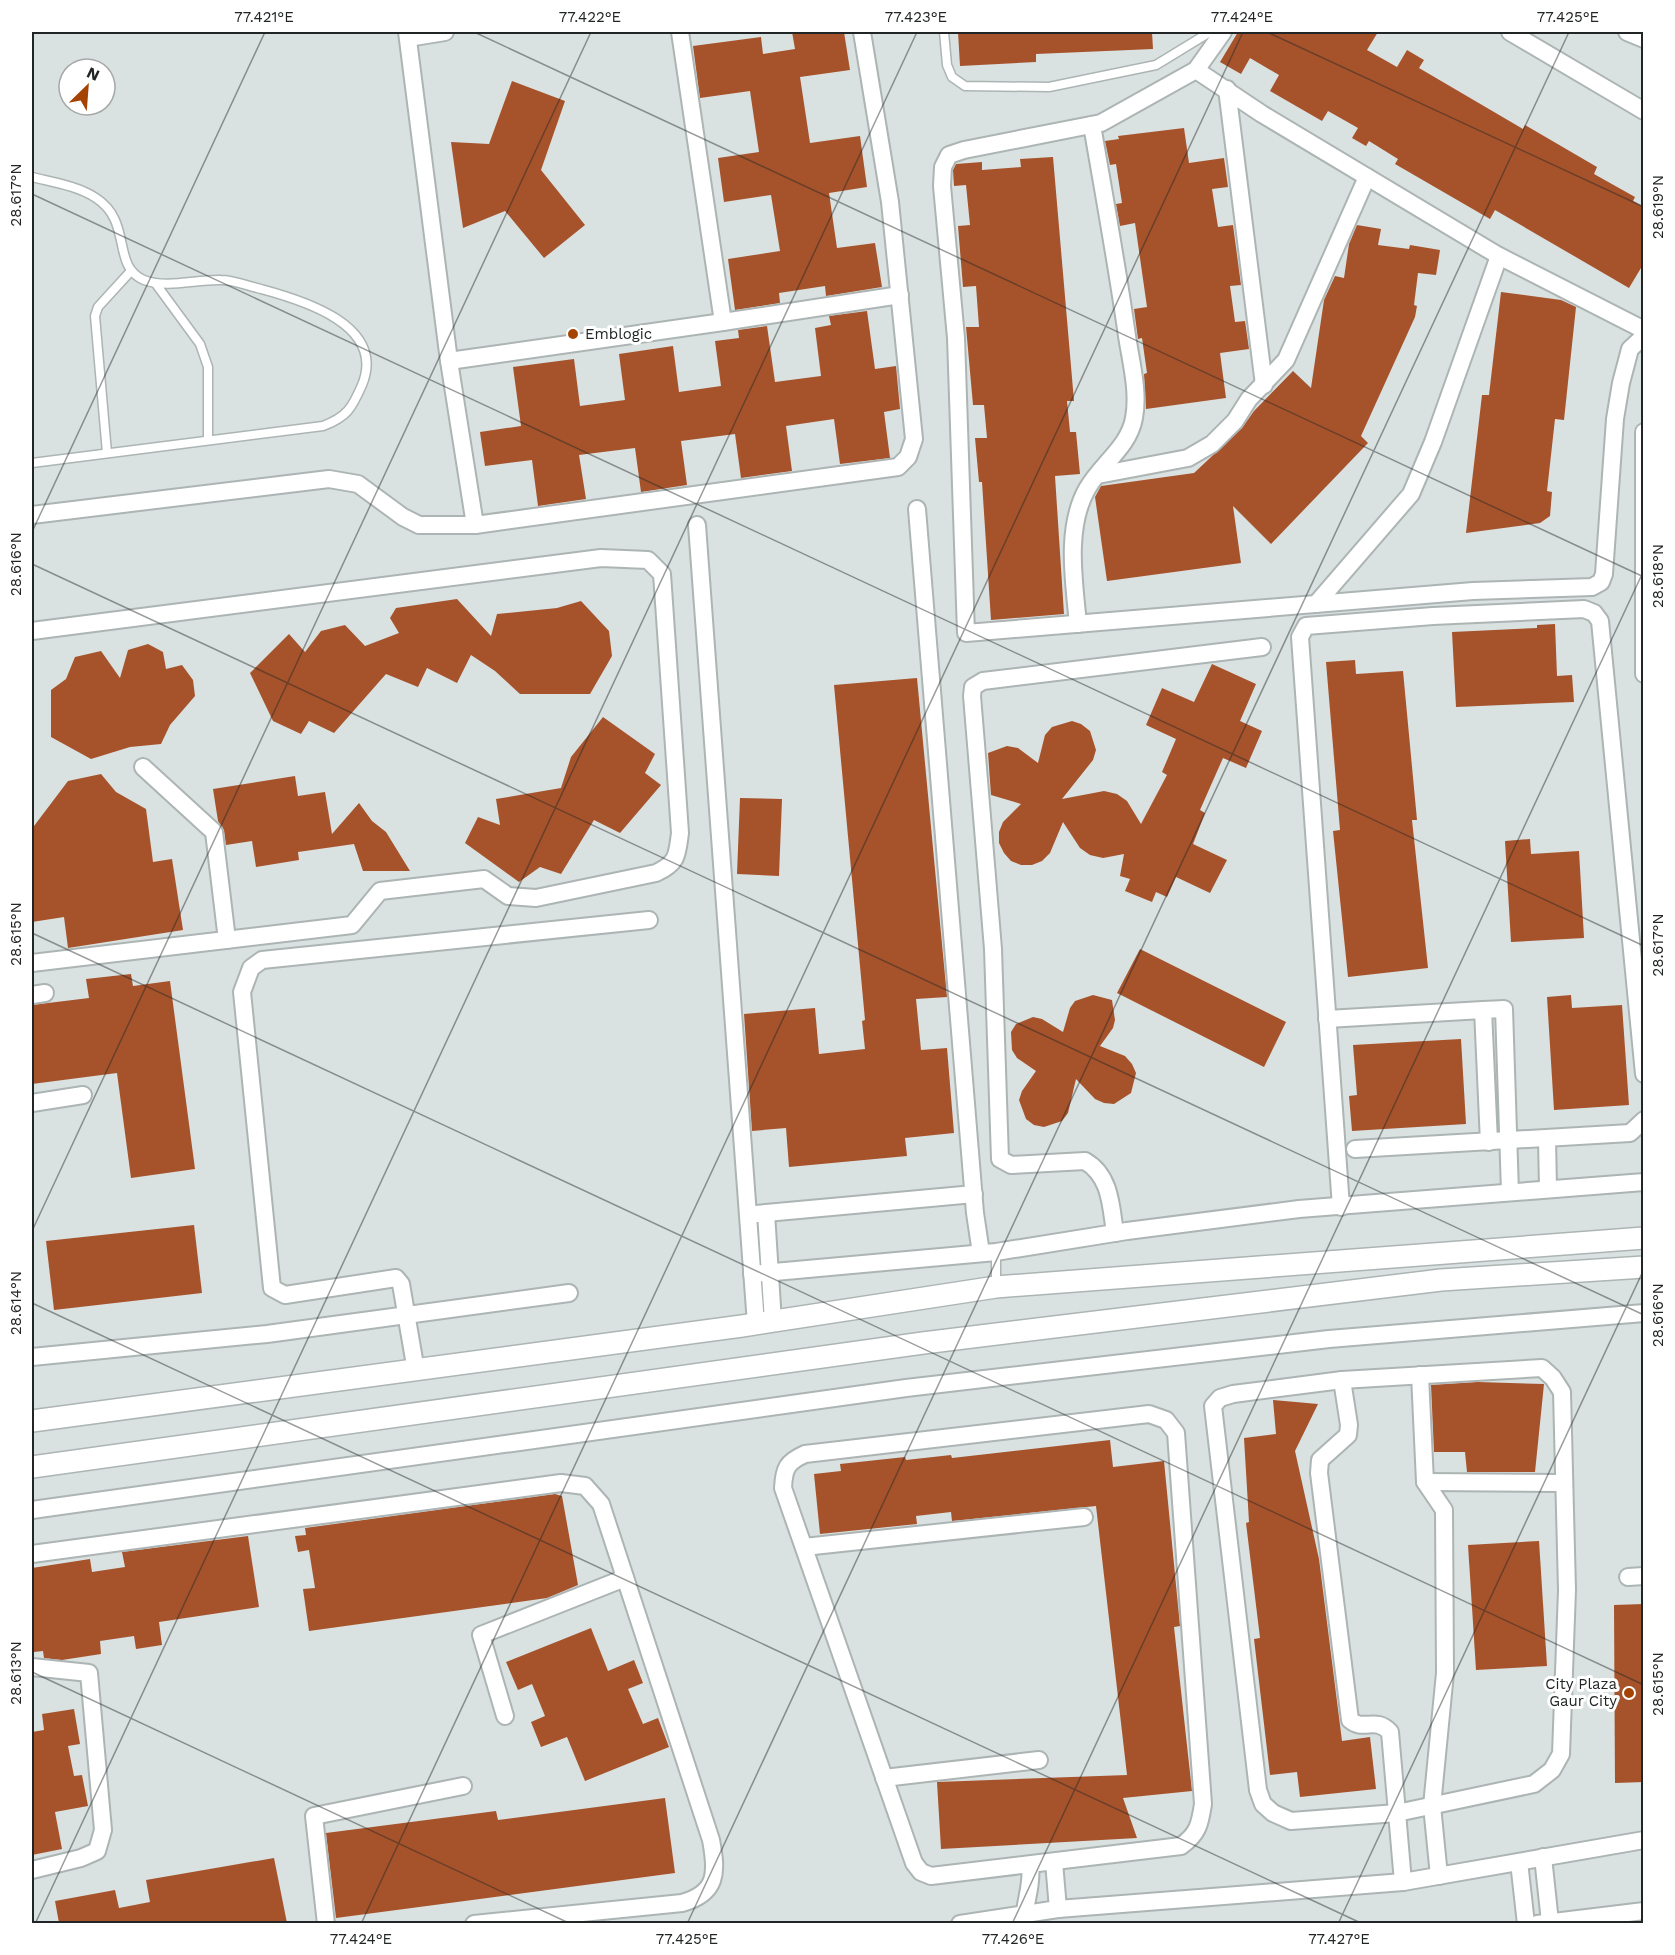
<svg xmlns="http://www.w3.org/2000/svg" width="1675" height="1955" font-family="'Work Sans',sans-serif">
<rect width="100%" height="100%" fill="#dae1e1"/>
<g fill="#a6532b">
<polygon points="792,32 844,32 850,70 800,77 810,143 860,136 867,187 829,193 837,248 875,243 882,287 826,296 825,286 779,293 780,303 735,310 728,259 780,251 771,195 724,202 718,158 759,152 750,91 700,98 693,46 761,37 763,54 795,49"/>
<polygon points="958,32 1152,32 1153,49 1036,54 1036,62 960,66"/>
<polygon points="1238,32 1378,32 1367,50 1397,67 1407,50 1424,60 1419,68 1523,129 1525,125 1597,167 1594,174 1635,197 1633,201 1644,207 1644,263 1629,288 1495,210 1490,219 1395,164 1398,159 1369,141 1366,146 1352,138 1358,128 1328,111 1322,121 1270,91 1279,75 1250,58 1241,74 1220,62"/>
<polygon points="512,81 565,101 541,170 585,225 544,258 505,211 463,228 451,142 489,144"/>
<polygon points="1184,128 1189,163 1224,158 1228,187 1212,189 1218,227 1233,225 1241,285 1230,286 1235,322 1245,321 1249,349 1220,353 1226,398 1146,409 1144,374 1147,373 1142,338 1138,339 1134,309 1147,307 1135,223 1120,226 1116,204 1122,203 1116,164 1110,165 1105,141 1119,139 1118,136"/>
<polygon points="1053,157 1074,401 1067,401 1070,432 1076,432 1080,474 1055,476 1064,614 991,620 982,482 979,482 975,438 987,438 984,405 973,405 966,327 979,327 976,286 963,287 958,226 970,225 966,185 954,186 953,170 956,164 982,162 982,170 1021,167 1020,159"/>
<polygon points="1357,225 1381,229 1378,245 1409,249 1410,245 1440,250 1436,275 1418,273 1414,305 1417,306 1415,317 1361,436 1368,443 1271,544 1233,506 1241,563 1107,581 1095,497 1101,486 1194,473 1242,428 1254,411 1293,371 1311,388 1324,300 1335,276 1344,278 1349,244"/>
<polygon points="1501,292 1561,300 1576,307 1564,420 1555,419 1547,491 1552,492 1550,516 1540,523 1466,533 1482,395 1489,395"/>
<polygon points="867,311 875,369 896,366 900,409 884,412 890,458 840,464 834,419 786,426 792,471 741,478 735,434 681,441 687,485 641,492 635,448 579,455 586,499 538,506 532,460 485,466 480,432 521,426 513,367 574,359 580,406 625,400 619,354 673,346 679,392 721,386 715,341 739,338 738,330 767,326 775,382 821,376 815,328 831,325 829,316"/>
<polygon points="457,599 491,636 497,614 557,608 581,601 609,631 612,656 590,694 520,694 495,671 471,655 457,683 427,668 418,687 386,674 334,733 309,721 301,734 273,721 250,673 289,634 305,652 321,631 345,625 365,646 399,633 390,618 396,608"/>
<polygon points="1555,624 1557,676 1572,675 1574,702 1456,707 1452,632 1537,628 1537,625"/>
<polygon points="148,644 163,652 166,669 182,665 193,680 195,696 170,725 161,744 130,747 91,759 51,737 51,690 66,679 75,657 101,651 120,678 128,650"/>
<polygon points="1355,660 1356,674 1403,671 1417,820 1412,820 1428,968 1348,977 1333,831 1340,830 1326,662"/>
<polygon points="1212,664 1256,684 1240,721 1262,731 1246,768 1223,758 1200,810 1205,813 1193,844 1227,860 1210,893 1176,877 1167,897 1156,892 1152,902 1125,891 1130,879 1120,876 1124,854 1103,858 1090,855 1080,848 1063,822 1050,853 1042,861 1032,865 1021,865 1011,861 1004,853 999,843 999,832 1003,822 1021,804 991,795 988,753 1007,746 1018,748 1038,763 1045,735 1052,727 1072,721 1081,724 1090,731 1096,750 1093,760 1062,799 1104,791 1117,794 1127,801 1141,824 1167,775 1162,772 1176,739 1146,725 1162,688 1194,702"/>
<polygon points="917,678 947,997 916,999 921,1050 947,1048 954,1133 905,1138 907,1156 789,1167 786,1128 752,1131 744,1014 815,1008 819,1054 865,1049 862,1021 865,1020 834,685"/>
<polygon points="603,717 655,754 645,773 661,785 620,833 594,820 561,874 540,867 519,882 465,843 478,817 500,825 496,799 561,788 571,757"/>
<polygon points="101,774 116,792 146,809 153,862 172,859 183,930 68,948 64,917 32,922 34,826 68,781"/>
<polygon points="295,776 298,796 325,792 332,834 359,803 372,821 386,832 410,871 363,871 354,844 298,852 299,860 256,867 252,841 226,845 224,830 218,821 213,789"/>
<polygon points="740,798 782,799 779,876 737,874"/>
<polygon points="1530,839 1531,854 1579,851 1584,938 1511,942 1505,841"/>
<polygon points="1140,949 1286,1022 1264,1067 1117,993"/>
<polygon points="131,974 133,986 170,981 195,1169 131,1178 117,1073 32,1084 32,1005 89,998 86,979"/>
<polygon points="1093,995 1112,1000 1115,1020 1113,1028 1100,1046 1125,1056 1132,1064 1136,1073 1131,1093 1114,1104 1104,1103 1095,1099 1076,1079 1068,1113 1062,1121 1044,1127 1034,1125 1026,1119 1019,1100 1022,1091 1036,1071 1017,1058 1012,1050 1011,1032 1016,1024 1033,1017 1042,1019 1063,1032 1070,1008 1075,1001"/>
<polygon points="1571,995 1572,1008 1622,1005 1629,1105 1554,1110 1547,997"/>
<polygon points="1461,1039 1466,1124 1352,1131 1349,1096 1357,1095 1353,1045"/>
<polygon points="194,1225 202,1293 54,1310 46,1241"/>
<polygon points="1478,1382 1544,1384 1535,1472 1467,1472 1465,1452 1434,1452 1431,1385"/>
<polygon points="1273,1400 1318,1404 1295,1451 1319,1559 1342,1741 1370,1737 1376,1789 1300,1797 1297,1772 1270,1775 1254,1639 1260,1638 1246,1523 1249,1522 1244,1438 1276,1434"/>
<polygon points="1110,1440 1113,1467 1164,1461 1180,1626 1174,1627 1192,1791 1123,1798 1137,1838 941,1849 937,1782 1127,1775 1096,1506 952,1521 951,1512 916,1516 917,1524 820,1534 814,1474 841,1471 840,1464 905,1457 906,1460 951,1455 952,1458"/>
<polygon points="555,1494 562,1496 578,1585 547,1598 309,1631 303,1589 315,1588 309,1550 298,1552 295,1536 306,1535 305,1528"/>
<polygon points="248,1536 259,1607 159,1622 162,1645 136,1649 134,1636 100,1641 101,1654 62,1660 44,1658 43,1651 34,1652 32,1643 32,1568 90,1559 92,1572 125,1567 122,1552"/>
<polygon points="1539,1541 1547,1666 1476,1670 1468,1545"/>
<polygon points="1644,1604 1644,1782 1615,1783 1614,1605"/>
<polygon points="591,1628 608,1671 634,1660 643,1683 628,1689 643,1724 658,1718 669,1747 585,1781 567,1737 541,1747 531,1722 545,1716 532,1684 518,1690 506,1662"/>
<polygon points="74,1709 80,1744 68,1746 74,1776 82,1775 88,1806 55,1812 62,1849 32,1855 32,1732 44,1730 42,1714"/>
<polygon points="665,1798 675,1873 336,1918 326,1833 496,1811 498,1820"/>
<polygon points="274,1858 287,1923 59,1923 55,1901 115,1890 119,1908 150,1902 146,1880"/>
</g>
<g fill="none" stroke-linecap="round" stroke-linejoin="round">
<g stroke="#adb4b4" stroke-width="11">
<g id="service">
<polyline points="944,32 947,65 952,77 965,86 1049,87 1156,65 1210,32"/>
<path d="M32,177C52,182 78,186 96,198C133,222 111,266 144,280C167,289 197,279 221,280C234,280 248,286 261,289C302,300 387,325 362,385C352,408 347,417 323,426L32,463"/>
<polyline points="156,284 200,344 208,367 208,440"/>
<polyline points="107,453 95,316 98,307 130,272"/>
<polyline points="996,1286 996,1252"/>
</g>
</g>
<g stroke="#adb4b4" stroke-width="20">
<g id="minor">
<polyline points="407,32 449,361 475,525"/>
<polyline points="1223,32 1196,70 1101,123 964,150 949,155 943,167 942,186 956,338 966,633 1473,591 1592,587 1601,582 1604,574 1615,419 1621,383 1630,349 1644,336"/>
<polyline points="1510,32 1644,111"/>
<polyline points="1627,32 1644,39"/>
<polyline points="408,38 445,32"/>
<polyline points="1196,70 1262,114 1499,256 1644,330"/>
<polyline points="1227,89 1264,385"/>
<polyline points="723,322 900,295"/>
<polyline points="449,361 723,322 680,32"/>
<polyline points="1644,432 1644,674"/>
<polyline points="1098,475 1188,458 1212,444 1235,421 1249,399 1286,360 1367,177"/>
<polyline points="917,509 975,1213 981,1253"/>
<polyline points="32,515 329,479 358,484 403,517 419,525 475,525 898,467 908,457 914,439 890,202 862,32"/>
<polyline points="697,525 756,1324"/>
<polyline points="1316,604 1411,494 1433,442 1499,256"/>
<path d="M1078,624C1074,581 1065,528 1087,489C1101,464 1129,447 1134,418C1139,392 1131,362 1127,336C1117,265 1104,195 1092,125"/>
<path d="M32,631L601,558L648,560L662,574L680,833C677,855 678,863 656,873L536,898L508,896L484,879L380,891L352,925L32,963"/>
<polyline points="143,767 214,832 227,940"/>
<polyline points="32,995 45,993"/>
<polyline points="1327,1019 1483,1010"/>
<polyline points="32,1103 83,1095"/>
<polyline points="1547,1139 1548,1188"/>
<polyline points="1489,1142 1483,1010 1504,1009 1510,1192"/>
<polyline points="1355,1149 1630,1133 1644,1120"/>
<polyline points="1341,1207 1300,637 1306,626 1433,616 1584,609 1594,613 1600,621 1644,1074"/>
<polyline points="766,1213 974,1194"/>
<polyline points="756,1214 766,1213 773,1322"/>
<path d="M1115,1233C1111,1207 1111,1176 1085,1161L1011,1165L1000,1159L993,949L972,696L973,687L983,681L1262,647"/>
<polyline points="752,1274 996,1252 1127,1231 1299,1209 1644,1182"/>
<polyline points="32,1357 267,1334 569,1293"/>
<polygon points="1542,1368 1553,1378 1562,1392 1567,1590 1561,1754 1552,1770 1534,1784 1397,1813 1291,1821 1273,1813 1263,1804 1258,1790 1213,1406 1220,1398 1233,1394 1342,1380"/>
<polyline points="416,1371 401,1284 396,1278 285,1295 272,1288 242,992 251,968 262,960 649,920"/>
<polyline points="1420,1375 1425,1482 1444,1510 1445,1673 1432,1806 1439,1876"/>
<path d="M1342,1380L1349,1425L1348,1435L1320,1460L1319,1473L1350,1720C1364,1732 1375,1716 1390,1732L1403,1882"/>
<path d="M1149,1414L1166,1420L1176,1433L1203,1804C1200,1824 1198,1834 1181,1846L931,1876L921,1872L914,1863L783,1488C784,1468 787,1462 805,1454Z"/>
<polyline points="1425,1482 1564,1483"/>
<polyline points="32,1510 906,1388 1329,1339 1644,1313"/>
<polyline points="804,1547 1084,1517"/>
<path d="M32,1554L561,1483L585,1486L601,1504L711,1840C717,1872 718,1893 682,1903L474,1924"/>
<polyline points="1628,1577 1644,1576"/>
<polyline points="32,1667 89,1673 103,1830 97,1851 81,1858 32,1870"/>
<polyline points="505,1716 481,1635 625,1578"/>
<polyline points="884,1778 1039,1760"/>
<polyline points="1543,1857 1550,1922"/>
<polyline points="1054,1862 1058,1909"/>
<polyline points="1519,1862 1526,1924"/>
<path d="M1025,1923C1023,1903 1033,1888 1030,1865"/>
<polyline points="326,1924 314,1816 463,1786"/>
<polyline points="960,1924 1058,1909 1403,1882 1644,1840"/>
<polyline points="1537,1924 1644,1911"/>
</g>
</g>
<g stroke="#adb4b4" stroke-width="24">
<g id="tertiary">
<polyline points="32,1421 742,1326 996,1287 1644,1238"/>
<polyline points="32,1467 923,1343 1441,1280 1644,1267"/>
</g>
</g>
<use href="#service" stroke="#fff" stroke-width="8"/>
<use href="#minor" stroke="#fff" stroke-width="16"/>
<use href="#tertiary" stroke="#fff" stroke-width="21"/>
</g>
<path fill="none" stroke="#222525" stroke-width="1.5" stroke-opacity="0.45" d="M474,32L1644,577M1267,32L1644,207M32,194L1644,946M32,532L265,32M32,564L1644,1315M32,933L1644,1685M32,1231L591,32M32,1303L1363,1924M32,1672L571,1924M35,1924L917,32M361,1924L1243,32M687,1924L1569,32M1012,1924L1644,570M1338,1924L1644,1269"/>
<g fill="#a54302" stroke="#fff" stroke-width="2">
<circle cx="573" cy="334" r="6"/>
<circle cx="1629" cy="1693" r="6"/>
</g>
<g text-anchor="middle" stroke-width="6" stroke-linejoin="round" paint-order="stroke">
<g font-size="15" fill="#222525" stroke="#fff" text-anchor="start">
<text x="585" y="339">Emblogic</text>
<text x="1617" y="1689" text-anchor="end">City Plaza<tspan x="1617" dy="17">Gaur City</tspan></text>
</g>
</g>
<rect width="1675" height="1955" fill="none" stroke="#ffffff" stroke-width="66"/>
<g transform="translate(87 87) rotate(25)"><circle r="28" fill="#ffffff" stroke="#a7a8a8" stroke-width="1.5"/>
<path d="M0-4.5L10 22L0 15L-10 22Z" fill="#a54302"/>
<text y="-9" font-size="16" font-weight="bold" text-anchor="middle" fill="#222525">N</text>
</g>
<rect x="33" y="33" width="1609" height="1889" fill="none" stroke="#222525" stroke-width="2"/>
<g font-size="15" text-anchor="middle" fill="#222525">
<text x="264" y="22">77.421°E</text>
<text x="590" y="22">77.422°E</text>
<text x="916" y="22">77.423°E</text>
<text x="1242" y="22">77.424°E</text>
<text x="1568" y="22">77.425°E</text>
<text transform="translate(16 195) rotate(-90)" y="5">28.617°N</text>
<text transform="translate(1658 207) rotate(-90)" y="5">28.619°N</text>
<text transform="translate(16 564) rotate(-90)" y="5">28.616°N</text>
<text transform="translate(1658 576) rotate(-90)" y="5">28.618°N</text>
<text transform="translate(16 934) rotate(-90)" y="5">28.615°N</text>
<text transform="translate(1658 945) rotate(-90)" y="5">28.617°N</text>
<text transform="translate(16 1303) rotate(-90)" y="5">28.614°N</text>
<text transform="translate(1658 1315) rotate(-90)" y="5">28.616°N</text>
<text transform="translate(16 1673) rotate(-90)" y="5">28.613°N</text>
<text transform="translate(1658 1684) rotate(-90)" y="5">28.615°N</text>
<text x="361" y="1944">77.424°E</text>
<text x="687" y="1944">77.425°E</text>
<text x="1013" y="1944">77.426°E</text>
<text x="1339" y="1944">77.427°E</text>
</g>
</svg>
